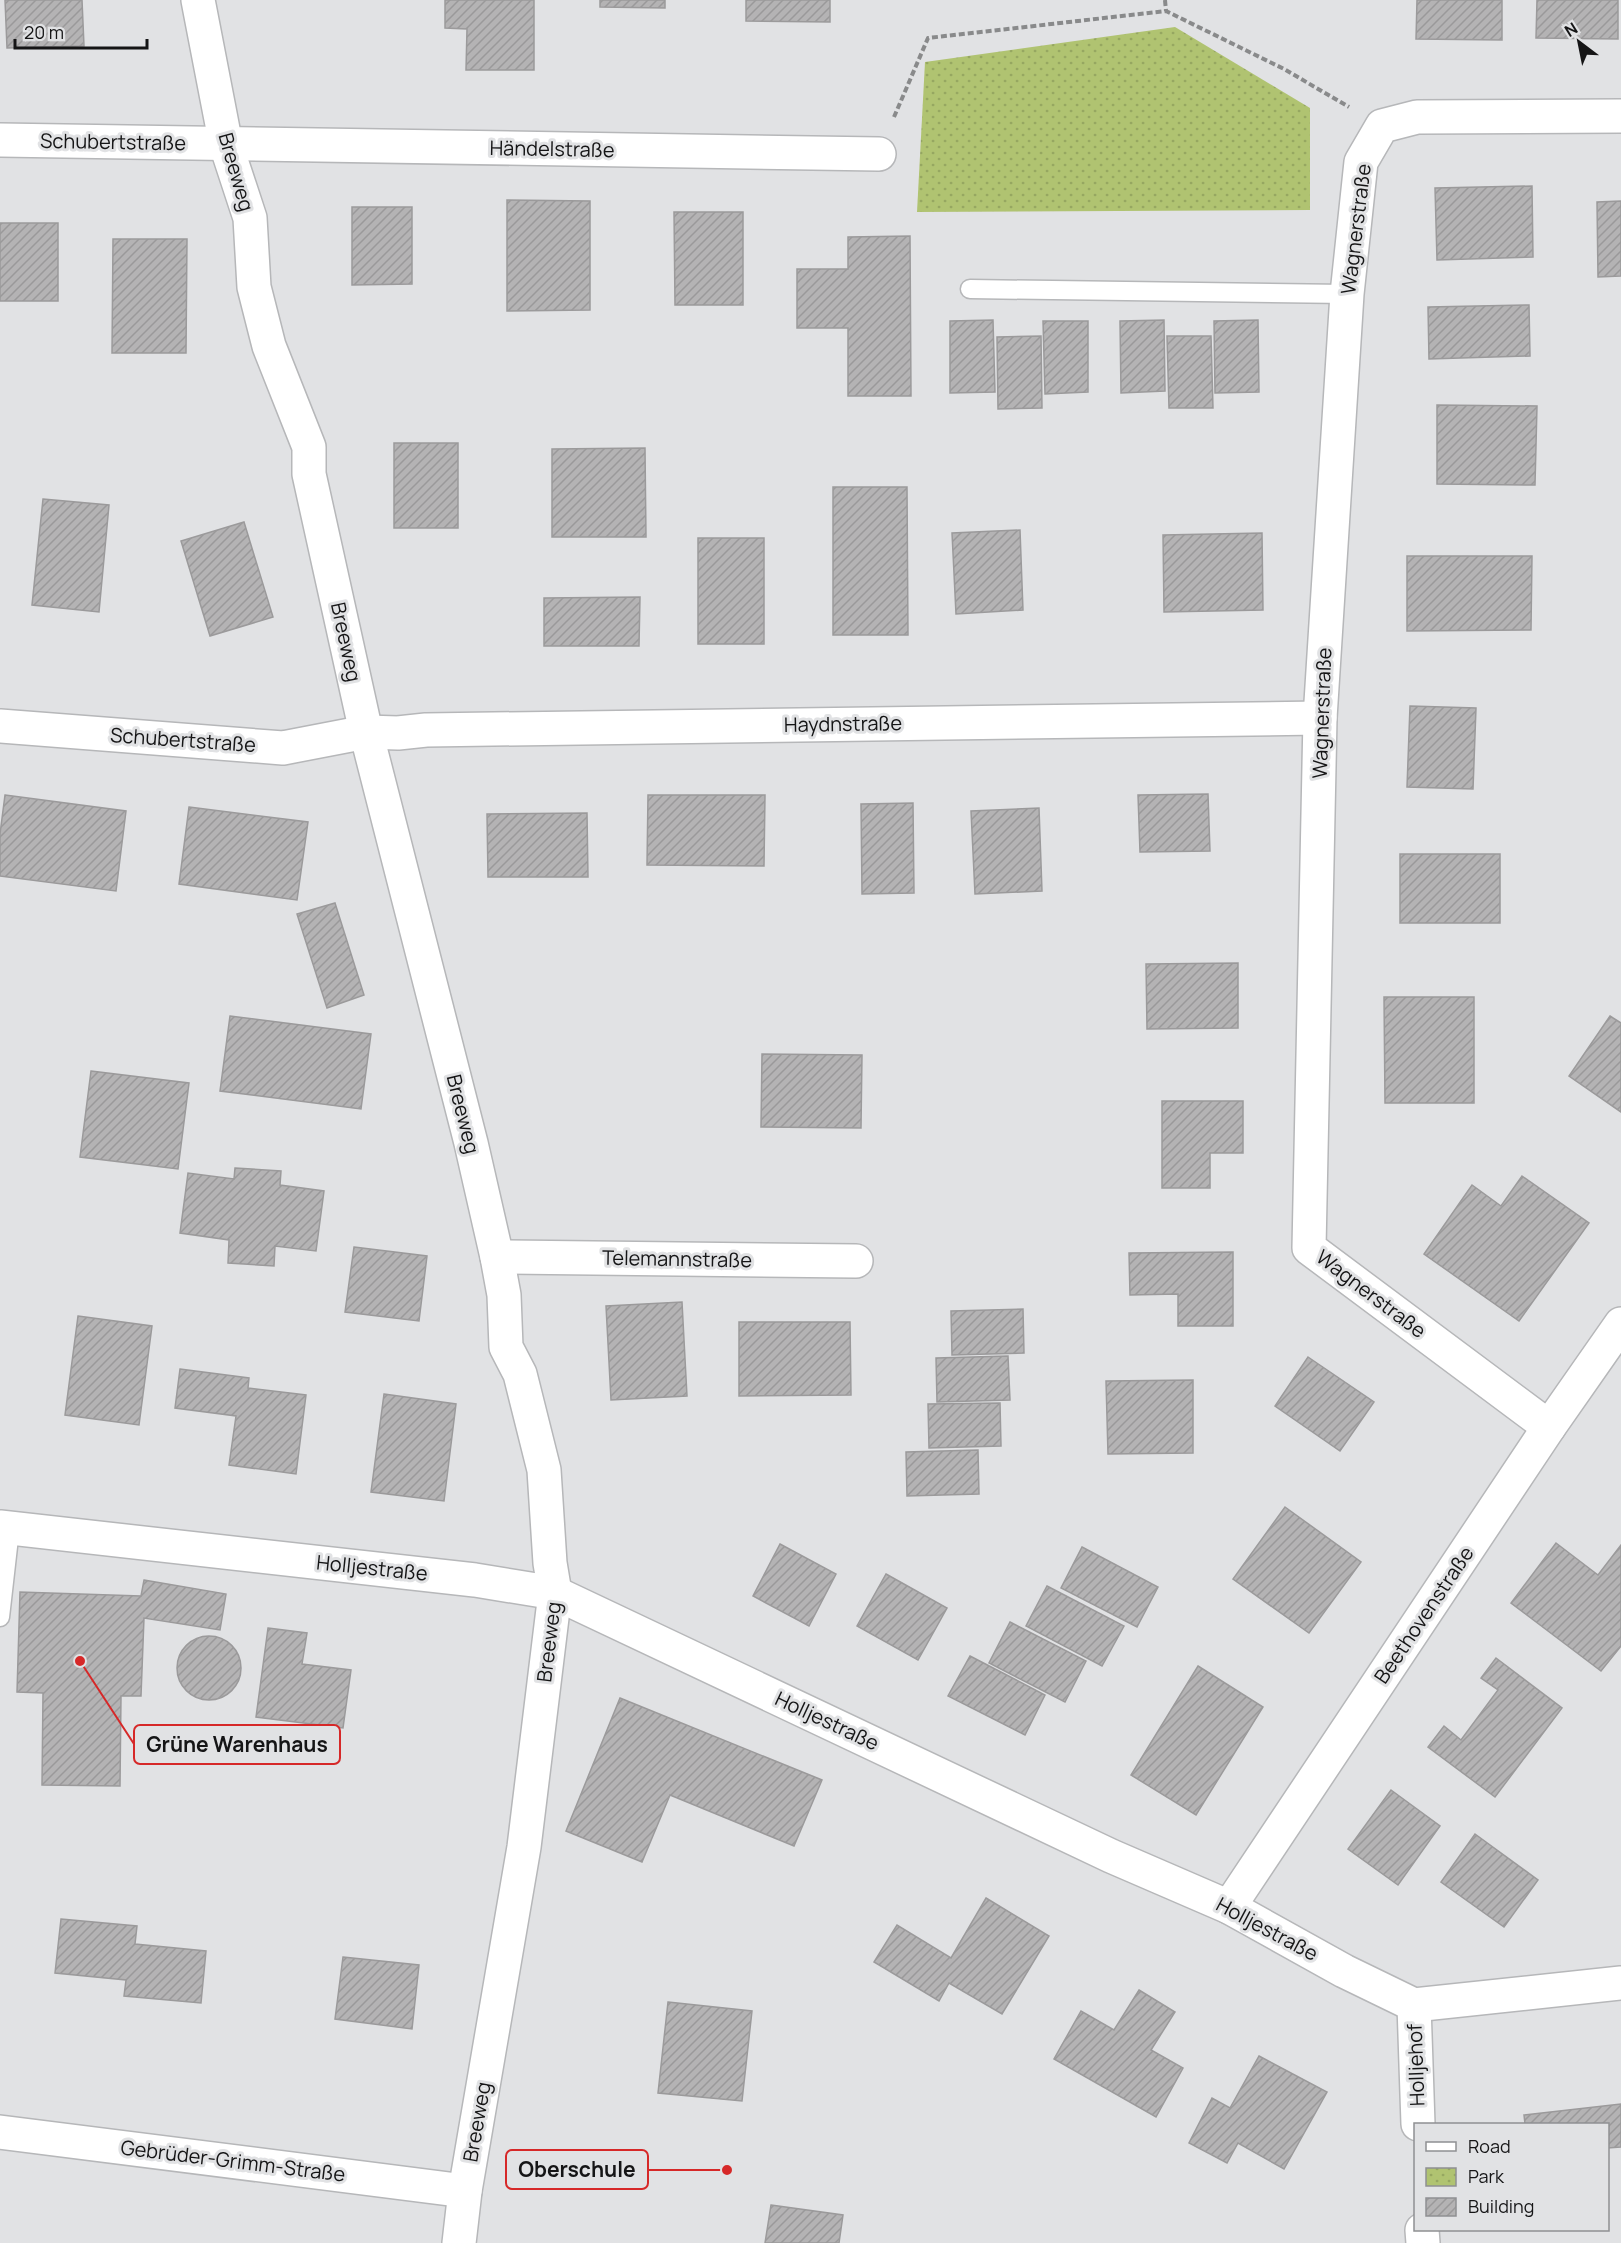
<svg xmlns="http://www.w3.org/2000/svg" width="1621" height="2243" font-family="Manrope,sans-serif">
<defs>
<pattern id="park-dots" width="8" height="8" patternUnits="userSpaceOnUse" patternTransform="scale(1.5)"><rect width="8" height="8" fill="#b0c371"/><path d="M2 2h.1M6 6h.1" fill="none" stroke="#96a761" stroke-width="1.8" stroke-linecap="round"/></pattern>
<pattern id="building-hatch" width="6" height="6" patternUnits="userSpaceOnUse" patternTransform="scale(1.5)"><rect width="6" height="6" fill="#b4b3b4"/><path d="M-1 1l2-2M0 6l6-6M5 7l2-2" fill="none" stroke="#9a999a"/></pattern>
</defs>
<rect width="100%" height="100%" fill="#e1e2e4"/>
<polygon fill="url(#park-dots)" points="1175,27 1310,108 1310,210 917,212 925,62"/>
<g fill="url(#building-hatch)" stroke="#9b9a9b" stroke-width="1.5">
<polygon points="5,0 82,0 84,46 7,48"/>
<polygon points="445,0 534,0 534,70 466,70 467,29 445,28"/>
<polygon points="600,0 665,0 665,8 600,7"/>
<polygon points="746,0 830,0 830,22 746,21"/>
<polygon points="1417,0 1502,0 1502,40 1416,39"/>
<polygon points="1537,0 1618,0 1618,39 1536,38"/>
<polygon points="1532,186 1533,257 1437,260 1435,188"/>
<polygon points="507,200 590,201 590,310 507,311"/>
<polygon points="1621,201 1621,276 1598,277 1597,202"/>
<polygon points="352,207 412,207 412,284 352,285"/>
<polygon points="674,212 743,212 743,305 675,305"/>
<rect x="0" y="223" width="58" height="78"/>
<polygon points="910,236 911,396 848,396 848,328 797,328 797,269 848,269 848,237"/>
<polygon points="113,239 187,239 186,353 112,353"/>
<polygon points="1529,305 1530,356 1429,359 1428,307"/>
<polygon points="993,320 995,392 950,393 950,321"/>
<polygon points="1164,320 1165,391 1121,393 1120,321"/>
<polygon points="1258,320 1259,392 1215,393 1214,321"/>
<polygon points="1043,321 1088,321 1088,392 1045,394"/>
<polygon points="1041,336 1042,408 998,409 997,337"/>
<polygon points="1167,336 1211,336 1213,408 1169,408"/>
<polygon points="1437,405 1537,406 1535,485 1437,484"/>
<rect x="394" y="443" width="64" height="85"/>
<polygon points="645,448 646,537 552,537 552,449"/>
<polygon points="833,487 907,487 908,635 833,635"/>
<polygon points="43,499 109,505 99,612 32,605"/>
<polygon points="244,522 273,617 210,636 181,541"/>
<polygon points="1020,530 1023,610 956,614 952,533"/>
<polygon points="1262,533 1263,610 1164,612 1163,535"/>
<rect x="698" y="538" width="66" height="106"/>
<polygon points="1407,556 1532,556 1531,630 1407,631"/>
<polygon points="640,597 639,646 544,646 544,598"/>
<polygon points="1410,706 1476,708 1473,789 1407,787"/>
<polygon points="1208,794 1210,851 1140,852 1138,795"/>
<polygon points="5,795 126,811 116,891 0,876 0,834"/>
<polygon points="648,795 765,795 764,866 647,865"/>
<polygon points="913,803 914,893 862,894 861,804"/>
<polygon points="189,807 308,822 297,900 179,884"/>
<polygon points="1039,808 1042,891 975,894 971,811"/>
<polygon points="587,813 588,877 488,877 487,814"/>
<rect x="1400" y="854" width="100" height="69"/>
<polygon points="335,903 364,995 327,1008 297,914"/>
<polygon points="1238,963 1238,1028 1147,1029 1146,964"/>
<polygon points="1384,997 1474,997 1474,1103 1385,1103"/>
<polygon points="230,1016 371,1034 361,1109 220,1091"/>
<polygon points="1610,1016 1621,1023 1621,1112 1569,1076"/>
<polygon points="762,1054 862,1055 861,1128 761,1127"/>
<polygon points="91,1071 189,1083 178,1169 80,1157"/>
<polygon points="1162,1101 1243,1101 1243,1153 1210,1153 1210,1188 1162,1188"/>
<polygon points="235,1168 281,1171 280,1185 324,1191 316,1251 275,1246 274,1266 228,1263 229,1240 180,1233 188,1173 234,1179"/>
<polygon points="1522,1176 1589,1223 1519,1321 1424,1254 1472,1185 1501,1206"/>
<polygon points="354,1247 427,1256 419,1321 345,1312"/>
<polygon points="1233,1252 1233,1326 1178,1326 1178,1294 1130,1295 1129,1253"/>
<polygon points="682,1302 687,1396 611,1400 606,1306"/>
<polygon points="1023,1309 1024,1353 952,1355 951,1311"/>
<polygon points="78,1316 152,1326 139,1425 65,1415"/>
<polygon points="739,1322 850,1322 851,1395 739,1396"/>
<polygon points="1008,1356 1010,1400 937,1402 936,1358"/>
<polygon points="1308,1357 1374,1402 1340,1451 1275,1406"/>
<polygon points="180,1369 249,1378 248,1388 306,1395 296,1474 229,1465 236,1416 175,1408"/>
<polygon points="1193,1380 1193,1453 1108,1454 1106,1381"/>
<polygon points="384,1394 456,1404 444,1501 371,1492"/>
<polygon points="1000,1403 1001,1446 929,1448 928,1404"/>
<polygon points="978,1450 979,1494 907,1496 906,1452"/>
<polygon points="1285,1507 1361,1562 1309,1633 1233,1579"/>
<polygon points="1556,1543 1598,1575 1621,1545 1621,1646 1601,1671 1511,1603"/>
<polygon points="780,1544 836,1574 809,1626 753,1596"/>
<polygon points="1082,1547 1158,1587 1137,1627 1061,1588"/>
<polygon points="886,1574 947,1608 918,1660 857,1626"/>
<polygon points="144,1580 226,1594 220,1630 144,1618 141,1696 121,1696 120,1786 42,1785 43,1693 17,1692 20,1592 141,1596"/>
<polygon points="1047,1586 1124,1626 1102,1666 1026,1626"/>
<polygon points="1010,1622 1086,1661 1065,1702 989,1663"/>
<polygon points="268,1628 307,1633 302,1664 351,1670 343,1728 256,1717"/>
<circle cx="209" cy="1668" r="32"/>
<polygon points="970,1656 1045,1695 1025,1735 948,1696"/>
<polygon points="1496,1658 1562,1708 1495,1797 1428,1747 1444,1726 1461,1740 1498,1690 1481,1678"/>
<polygon points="1198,1666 1263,1707 1196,1815 1131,1775"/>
<polygon points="620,1698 822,1780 794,1846 670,1795 642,1862 566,1831"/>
<polygon points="1391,1790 1440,1826 1398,1885 1348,1849"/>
<polygon points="1475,1834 1538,1880 1504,1927 1441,1882"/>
<polygon points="986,1898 1049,1936 1002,2014 949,1983 939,2001 874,1962 897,1925 951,1958"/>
<polygon points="61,1919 137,1926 135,1944 206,1951 201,2003 124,1996 126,1980 55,1973"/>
<polygon points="343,1957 419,1965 412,2029 335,2019"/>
<polygon points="1139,1990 1175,2012 1151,2050 1183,2068 1156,2117 1054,2059 1081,2011 1114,2030"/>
<polygon points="668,2002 752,2011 742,2101 658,2093"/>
<polygon points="1259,2056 1327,2092 1284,2169 1238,2143 1227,2163 1189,2143 1212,2098 1230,2108"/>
<polygon points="1621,2104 1621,2147 1608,2148 1608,2124 1525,2124 1524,2115"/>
<polygon points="771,2205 843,2215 839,2243 765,2243"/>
</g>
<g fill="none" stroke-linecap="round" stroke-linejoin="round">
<g stroke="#b6b7b9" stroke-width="21">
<g id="service">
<polyline points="970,289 1347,294"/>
<polyline points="0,1617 10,1529"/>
</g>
</g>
<g stroke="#b6b7b9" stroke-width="36">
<g id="minor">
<polyline points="198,0 226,145 250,218 254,287 269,346 309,447 309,474 366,732 471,1143 497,1257 504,1295 506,1347 520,1374 544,1470 550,1563 555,1593 524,1847 465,2191 459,2243"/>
<polyline points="0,140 879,154"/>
<polyline points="0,726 283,748 366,732 398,733 426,730 1320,718"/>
<polyline points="497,1257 856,1261"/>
<polyline points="1549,1427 1309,1248 1320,718 1347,294 1361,162 1382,126 1417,117 1621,116"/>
<polyline points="0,1527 475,1580 555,1593 1111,1856 1229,1907 1344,1971 1414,2005 1621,1983"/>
<polyline points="1229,1907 1549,1427 1621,1324"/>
<polyline points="1414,2005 1418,2124"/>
<polyline points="0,2132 465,2191"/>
<polyline points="1422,2230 1423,2243"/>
</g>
</g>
<g stroke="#898a8b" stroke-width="4" stroke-dasharray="6 3" stroke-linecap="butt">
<polyline points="1165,0 1166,11"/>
<polyline points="894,117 928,38 1166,11 1284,69 1349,107"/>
</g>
<use href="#service" stroke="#fff" stroke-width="18"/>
<use href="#minor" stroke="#fff" stroke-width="33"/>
</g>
<g text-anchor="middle" stroke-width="6" stroke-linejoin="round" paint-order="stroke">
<g font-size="20" fill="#151516" stroke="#e1e2e4">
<text transform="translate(113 142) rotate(1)" y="7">Schubertstraße</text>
<text transform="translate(552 149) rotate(1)" y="7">Händelstraße</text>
<text transform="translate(236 172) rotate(74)" y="7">Breeweg</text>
<text transform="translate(1356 229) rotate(-83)" y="7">Wagnerstraße</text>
<text transform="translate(346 642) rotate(78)" y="7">Breeweg</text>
<text transform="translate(1322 713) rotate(-88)" y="7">Wagnerstraße</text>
<text transform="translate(843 724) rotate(-1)" y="7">Haydnstraße</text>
<text transform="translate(183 740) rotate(4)" y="7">Schubertstraße</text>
<text transform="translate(463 1114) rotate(76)" y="7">Breeweg</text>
<text transform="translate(677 1259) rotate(1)" y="7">Telemannstraße</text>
<text transform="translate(1371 1294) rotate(37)" y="7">Wagnerstraße</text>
<text transform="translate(372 1568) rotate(6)" y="7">Holljestraße</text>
<text transform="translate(1424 1615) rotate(-56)" y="7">Beethovenstraße</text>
<text transform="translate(549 1642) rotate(-83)" y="7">Breeweg</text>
<text transform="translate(827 1721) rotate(25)" y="7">Holljestraße</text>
<text transform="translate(1267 1929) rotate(28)" y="7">Holljestraße</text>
<text transform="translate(1416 2065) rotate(-92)" y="7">Holljehof</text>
<text transform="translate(477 2122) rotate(-80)" y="7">Breeweg</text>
<text transform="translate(233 2161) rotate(7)" y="7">Gebrüder-Grimm-Straße</text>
</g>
</g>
<path fill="none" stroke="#d62828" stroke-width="2" d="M80 1661L134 1744M727 2170L648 2170"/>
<g fill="#d62828" stroke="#e1e2e4" stroke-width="2">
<circle cx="80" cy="1661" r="6"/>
<circle cx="727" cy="2170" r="6"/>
</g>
<g fill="#e1e2e4" stroke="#d62828" stroke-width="2">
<rect x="134" y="1725" width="206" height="39" rx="6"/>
<rect x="506" y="2150" width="142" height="39" rx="6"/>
</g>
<g font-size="21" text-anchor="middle" font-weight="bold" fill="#151516">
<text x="237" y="1752">Grüne Warenhaus</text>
<text x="577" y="2177">Oberschule</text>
</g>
<rect x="1414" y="2123" width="195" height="108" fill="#e1e2e4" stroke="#8f9092" stroke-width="1.5"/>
<rect x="1426" y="2142" width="30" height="9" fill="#ffffff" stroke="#8f9092" stroke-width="1.5"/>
<text x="1468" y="2153" font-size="18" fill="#151516">Road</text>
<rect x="1426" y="2168" width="30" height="18" fill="url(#park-dots)" stroke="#8f9092" stroke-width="1.5"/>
<text x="1468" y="2183" font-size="18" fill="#151516">Park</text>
<rect x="1426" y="2198" width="30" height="18" fill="url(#building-hatch)" stroke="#8f9092" stroke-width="1.5"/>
<text x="1468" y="2213" font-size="18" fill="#151516">Building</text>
<g transform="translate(1579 42) rotate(328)" stroke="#e1e2e4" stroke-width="4.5" paint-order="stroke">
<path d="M0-4.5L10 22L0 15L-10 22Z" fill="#151516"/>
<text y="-9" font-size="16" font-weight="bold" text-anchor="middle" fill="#151516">N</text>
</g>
<path d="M15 39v9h132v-9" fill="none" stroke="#151516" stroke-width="3"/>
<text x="24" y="39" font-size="18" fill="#151516" stroke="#e1e2e4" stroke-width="4.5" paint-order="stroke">20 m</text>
</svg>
